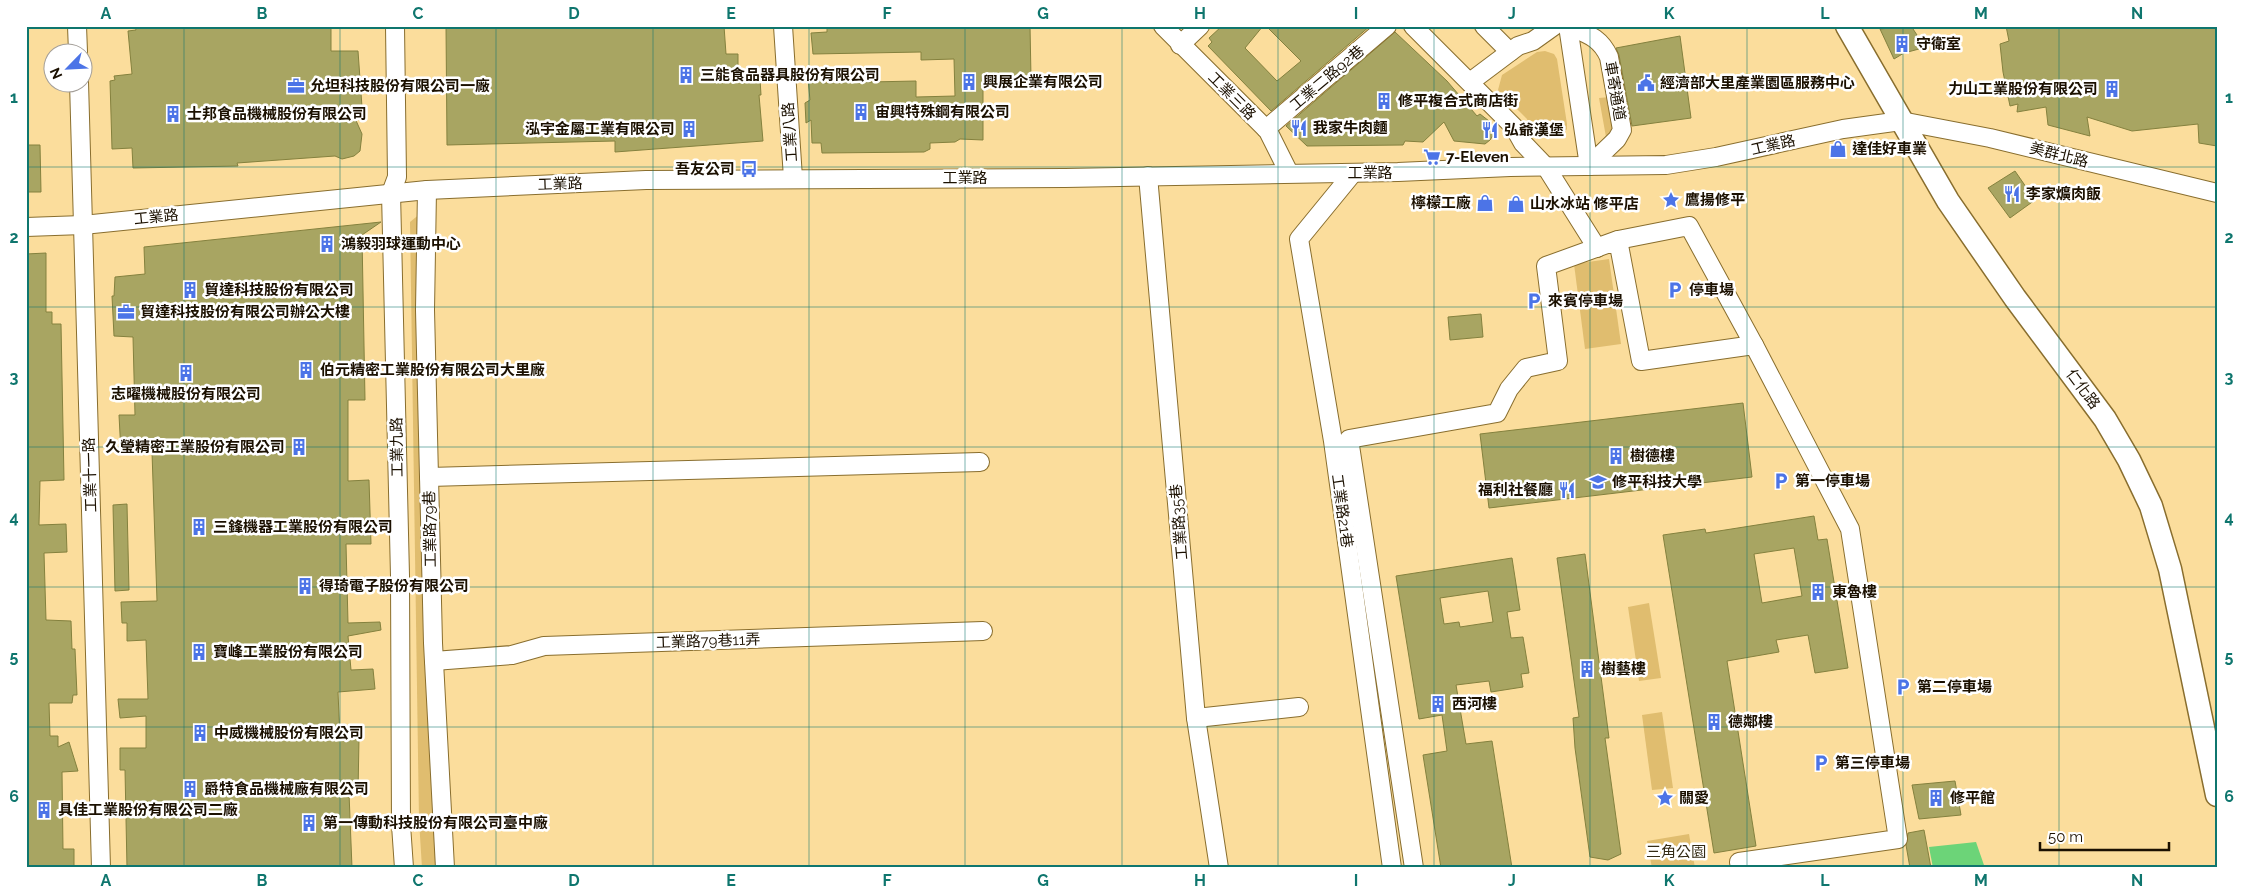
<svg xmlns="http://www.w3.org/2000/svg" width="2243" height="894" font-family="Raleway,'Noto Sans TC',sans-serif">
<rect width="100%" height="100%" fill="#fbdd9c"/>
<g fill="#e0bd6f">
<polygon points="1545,51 1554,54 1557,59 1567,124 1567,129 1564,133 1536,133 1530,129 1527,119 1498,90 1502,75 1537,52"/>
<path d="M1610,97C1612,110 1620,128 1606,137L1599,98Z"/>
<polygon points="421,213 439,868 422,868 419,820 410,222"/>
<polygon points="1609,259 1621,344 1585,349 1574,264"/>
<polygon points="1649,603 1661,678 1639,681 1628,607"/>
<polygon points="1662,712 1673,788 1652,790 1642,715"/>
<polygon points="1689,834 1695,868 1652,868 1647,841"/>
</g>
<polygon fill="#6cd478" points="1976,842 1985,868 1933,868 1929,847"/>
<g fill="#a8a562" stroke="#84813e" fill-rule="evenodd">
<polygon points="135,26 331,26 331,51 358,51 362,107 350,107 362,134 360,151 354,156 342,159 335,156 237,163 238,166 133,168 132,148 112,149 110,81 115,80 114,76 132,74 128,31 136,30"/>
<polygon points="446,26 724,26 726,54 738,54 738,78 760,79 761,95 759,95 763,141 615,152 615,141 447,145"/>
<polygon points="827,26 1030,26 1031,78 983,77 983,140 960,139 955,142 930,143 930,149 924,152 822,153 821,143 812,143 811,120 806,123 805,103 810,100 808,79 822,79 823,83 916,81 916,97 955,96 954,59 921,60 921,52 813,54 811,33 827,32"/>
<polygon points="1222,26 1263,26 1245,48 1277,81 1301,61 1266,26 1370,26 1271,111 1208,46 1212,42 1209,38"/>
<polygon points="1911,26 1917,35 1914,38 1919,49 1904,53 1894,59 1880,29"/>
<polygon points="2006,26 2217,26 2217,146 2199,143 2198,124 2132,131 2087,117 2090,136 2048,125 2046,107 2017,112 2018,104 2010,106 2003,72 2000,44 2009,41"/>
<polygon points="1395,32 1447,81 1477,116 1480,114 1489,121 1494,134 1490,140 1485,144 1454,141 1444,122 1423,142 1405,141 1403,145 1307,146 1286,126"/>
<polygon points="1680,36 1691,118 1632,126 1619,55 1616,48"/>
<polygon points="26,145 40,145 41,192 26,192"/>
<polygon points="2015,171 2035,200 2010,218 1988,188"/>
<polygon points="381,222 362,235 365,400 348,400 348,481 369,480 371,544 346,544 348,623 380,622 381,630 348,636 351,670 373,669 375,689 338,692 340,739 359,738 358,794 349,793 352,868 127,868 125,770 120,770 120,748 146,748 146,716 120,718 118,699 148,699 146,640 127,641 127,623 122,623 121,602 157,601 152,452 121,453 119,415 135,415 133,337 114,336 112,296 114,296 115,277 145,274 144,247"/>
<polygon points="46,253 46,312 52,312 52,324 61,324 64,480 40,481 39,525 66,524 67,552 44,553 46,620 71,621 72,649 75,649 77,695 73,695 72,703 49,703 50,736 58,736 58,747 69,742 78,771 62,772 63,849 74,849 74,868 26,868 26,254"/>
<polygon points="1481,314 1483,337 1450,340 1448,317"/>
<polygon points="1743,403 1752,477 1489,508 1480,434"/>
<polygon points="127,504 129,590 115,591 113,505"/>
<path d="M1814,516L1818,540L1827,539L1848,668L1815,673L1808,635L1776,640L1779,652L1727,661L1756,846L1714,853L1663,535L1705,529L1706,533ZM1794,548L1802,596L1762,603L1754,554Z"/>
<polygon points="1585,554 1609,738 1605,738 1621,854 1608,860 1590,857 1575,748 1573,718 1579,717 1557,558"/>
<path d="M1512,558L1520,610L1507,612L1511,638L1523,637L1529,673L1521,674L1523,687L1491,692L1489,681L1456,685L1466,744L1492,741L1512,868H1441L1423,755L1447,751L1442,715L1419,719L1396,576ZM1488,591L1493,622L1460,627L1459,622L1444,624L1440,598Z"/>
<polygon points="1955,781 1961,815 1919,819 1912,785"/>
<polygon points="1924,830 1931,868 1910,868 1906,845 1908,833"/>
</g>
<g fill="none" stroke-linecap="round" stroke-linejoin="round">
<g stroke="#896e2e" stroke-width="20">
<g id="minor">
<polyline points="77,26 78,52"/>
<polyline points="395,26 397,177 391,193 400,576 401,825 404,868"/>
<polyline points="783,26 793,178"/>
<polyline points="1163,26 1268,131 1289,173"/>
<polyline points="1413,26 1514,127 1523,143 1546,167 1597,248"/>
<polyline points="1484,26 1510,52"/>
<path d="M1568,26C1587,34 1600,37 1609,57L1622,130L1617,139L1589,166"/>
<polyline points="1568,26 1589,166"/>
<polyline points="1180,45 1200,26"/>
<polyline points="79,82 101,868"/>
<polyline points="1470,82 1518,46 1533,41 1554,26"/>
<polyline points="1266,129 1387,26"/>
<polyline points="1353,173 1299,239 1333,441 1392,868"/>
<polyline points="1148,176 1196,718 1219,868"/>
<polyline points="427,190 425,310 433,643 445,868"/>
<polyline points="26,227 83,225 427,190 646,180 1065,178 1398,172 1510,167 1666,165 1716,157 1843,129 1901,121 1990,138 2217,193"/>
<polyline points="1618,240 1689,226 1754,345"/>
<polyline points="429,477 980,462"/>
<polyline points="434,661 512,655 544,646 983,631"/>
<polyline points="1196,718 1299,707"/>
<polyline points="1414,868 1349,439 1497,413 1509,389 1526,368 1558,361 1546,266 1618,240 1641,361 1754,345 1850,529 1898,839 1739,862 1740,868"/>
</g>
</g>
<g stroke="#896e2e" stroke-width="25">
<polyline id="major" points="1847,26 1948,201 2015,298 2105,419 2129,460 2151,506 2170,569 2217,795"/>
</g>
<use href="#minor" stroke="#fff" stroke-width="18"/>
<use href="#major" stroke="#fff" stroke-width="22"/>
</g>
<path fill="none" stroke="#0f766e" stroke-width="1" stroke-opacity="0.55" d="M184,26V868M340,26V868M496,26V868M653,26V868M809,26V868M965,26V868M1122,26V868M1278,26V868M1434,26V868M1590,26V868M1747,26V868M1903,26V868M2059,26V868M26,167H2217M26,307H2217M26,447H2217M26,587H2217M26,727H2217"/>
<defs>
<g id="building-bare" transform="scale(1.35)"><path d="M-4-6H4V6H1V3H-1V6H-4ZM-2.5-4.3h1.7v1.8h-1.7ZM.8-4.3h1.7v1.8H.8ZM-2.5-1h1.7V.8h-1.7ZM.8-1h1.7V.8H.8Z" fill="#4c74e7" stroke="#fff" stroke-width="2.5" paint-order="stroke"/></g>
<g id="civic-bare" transform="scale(1.35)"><path d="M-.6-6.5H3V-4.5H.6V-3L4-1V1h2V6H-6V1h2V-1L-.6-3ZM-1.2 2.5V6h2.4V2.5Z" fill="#4c74e7" stroke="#fff" stroke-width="2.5" paint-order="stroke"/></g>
<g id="office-bare" transform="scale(1.35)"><path d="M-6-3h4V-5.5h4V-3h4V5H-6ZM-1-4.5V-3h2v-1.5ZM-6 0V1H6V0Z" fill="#4c74e7" stroke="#fff" stroke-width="2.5" paint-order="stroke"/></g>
<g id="restaurant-bare" transform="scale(1.35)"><path d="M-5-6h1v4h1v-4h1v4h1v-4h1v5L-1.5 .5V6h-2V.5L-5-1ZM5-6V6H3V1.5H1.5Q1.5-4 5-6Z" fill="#4c74e7" stroke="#fff" stroke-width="2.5" paint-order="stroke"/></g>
<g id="shop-bare" transform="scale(1.35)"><path d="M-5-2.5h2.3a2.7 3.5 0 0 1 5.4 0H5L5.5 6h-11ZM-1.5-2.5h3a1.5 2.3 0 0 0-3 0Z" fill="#4c74e7" stroke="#fff" stroke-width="2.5" paint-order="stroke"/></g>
<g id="supermarket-bare" transform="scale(1.35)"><path d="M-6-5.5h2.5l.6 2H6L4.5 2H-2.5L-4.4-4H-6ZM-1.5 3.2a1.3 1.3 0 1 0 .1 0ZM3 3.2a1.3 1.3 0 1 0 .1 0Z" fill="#4c74e7" stroke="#fff" stroke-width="2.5" paint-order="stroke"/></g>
<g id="bus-bare" transform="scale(1.35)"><path d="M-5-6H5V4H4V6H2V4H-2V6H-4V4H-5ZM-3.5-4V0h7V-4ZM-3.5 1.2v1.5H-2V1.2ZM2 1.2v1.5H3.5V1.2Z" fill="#4c74e7" stroke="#fff" stroke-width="2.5" paint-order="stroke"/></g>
<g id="sight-bare" transform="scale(1.35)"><path d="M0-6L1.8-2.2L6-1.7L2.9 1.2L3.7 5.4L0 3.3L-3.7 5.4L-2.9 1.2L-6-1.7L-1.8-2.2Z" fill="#4c74e7" stroke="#fff" stroke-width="2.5" paint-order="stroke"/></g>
<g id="parking-bare" transform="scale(1.35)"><path d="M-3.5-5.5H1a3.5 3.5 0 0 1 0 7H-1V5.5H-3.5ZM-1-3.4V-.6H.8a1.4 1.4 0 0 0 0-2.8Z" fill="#4c74e7" stroke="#fff" stroke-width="2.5" paint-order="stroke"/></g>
<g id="university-bare" transform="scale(1.35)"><path d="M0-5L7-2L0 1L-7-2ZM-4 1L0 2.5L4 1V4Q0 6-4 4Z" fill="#4c74e7" stroke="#fff" stroke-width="2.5" paint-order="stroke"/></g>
</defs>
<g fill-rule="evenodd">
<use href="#building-bare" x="1902" y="44"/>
<use href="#building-bare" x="686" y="75"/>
<use href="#building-bare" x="969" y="82"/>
<use href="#civic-bare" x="1646" y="83"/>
<use href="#office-bare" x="296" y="86"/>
<use href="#building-bare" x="2112" y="89"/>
<use href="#building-bare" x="1384" y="101"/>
<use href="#building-bare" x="861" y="112"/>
<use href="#building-bare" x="173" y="114"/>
<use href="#restaurant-bare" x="1299" y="128"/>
<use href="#building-bare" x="689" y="129"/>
<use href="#restaurant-bare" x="1490" y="130"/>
<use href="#shop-bare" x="1838" y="149"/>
<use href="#supermarket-bare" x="1432" y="157"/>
<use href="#bus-bare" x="749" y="169"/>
<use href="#restaurant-bare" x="2012" y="194"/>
<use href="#sight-bare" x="1671" y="200"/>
<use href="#shop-bare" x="1485" y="203"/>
<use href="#shop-bare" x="1516" y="204"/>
<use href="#building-bare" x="327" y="244"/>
<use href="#building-bare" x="190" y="290"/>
<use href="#parking-bare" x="1675" y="290"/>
<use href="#parking-bare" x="1534" y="301"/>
<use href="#office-bare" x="126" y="312"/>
<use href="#building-bare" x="306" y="370"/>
<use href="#building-bare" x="186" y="373"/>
<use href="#building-bare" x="299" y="447"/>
<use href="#building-bare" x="1616" y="456"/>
<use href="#parking-bare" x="1781" y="481"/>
<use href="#university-bare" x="1598" y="482"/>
<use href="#restaurant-bare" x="1567" y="490"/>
<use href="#building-bare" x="199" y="527"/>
<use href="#building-bare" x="305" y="586"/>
<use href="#building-bare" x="1818" y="592"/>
<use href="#building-bare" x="199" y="652"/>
<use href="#building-bare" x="1587" y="669"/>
<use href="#parking-bare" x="1903" y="687"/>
<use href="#building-bare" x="1438" y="704"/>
<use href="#building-bare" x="1714" y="722"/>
<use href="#building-bare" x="200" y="733"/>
<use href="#parking-bare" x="1821" y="763"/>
<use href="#building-bare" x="190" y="789"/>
<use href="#sight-bare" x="1665" y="798"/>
<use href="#building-bare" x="1936" y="798"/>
<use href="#building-bare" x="44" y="810"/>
<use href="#building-bare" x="309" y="823"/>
</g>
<g text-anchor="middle" stroke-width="5" stroke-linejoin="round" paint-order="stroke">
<g font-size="15" font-weight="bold" fill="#1b1000" stroke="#fff" text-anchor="start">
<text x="1916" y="49">守衛室</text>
<text x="700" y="80">三能食品器具股份有限公司</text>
<text x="983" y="87">興展企業有限公司</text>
<text x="1660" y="88">經濟部大里產業園區服務中心</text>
<text x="310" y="91">允坦科技股份有限公司一廠</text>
<text x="2098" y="94" text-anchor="end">力山工業股份有限公司</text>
<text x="1398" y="106">修平複合式商店街</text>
<text x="875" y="117">宙興特殊鋼有限公司</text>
<text x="187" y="119">士邦食品機械股份有限公司</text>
<text x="1313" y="133">我家牛肉麵</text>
<text x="675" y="134" text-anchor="end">泓宇金屬工業有限公司</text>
<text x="1504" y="135">弘爺漢堡</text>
<text x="1852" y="154">達佳好車業</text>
<text x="1446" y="162">7-Eleven</text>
<text x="735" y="174" text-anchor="end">吾友公司</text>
<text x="2026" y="199">李家爌肉飯</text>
<text x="1685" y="205">鷹揚修平</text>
<text x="1471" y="208" text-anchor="end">檸檬工廠</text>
<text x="1530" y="209">山水冰站 修平店</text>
<text x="341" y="249">鴻毅羽球運動中心</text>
<text x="204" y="295">貿達科技股份有限公司</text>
<text x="1689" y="295">停車場</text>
<text x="1548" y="306">來賓停車場</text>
<text x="140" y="317">貿達科技股份有限公司辦公大樓</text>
<text x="320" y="375">伯元精密工業股份有限公司大里廠</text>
<text x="186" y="399" text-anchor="middle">志曜機械股份有限公司</text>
<text x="285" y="452" text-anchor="end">久瑩精密工業股份有限公司</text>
<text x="1630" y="461">樹德樓</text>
<text x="1795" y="486">第一停車場</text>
<text x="1612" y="487">修平科技大學</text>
<text x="1553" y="495" text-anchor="end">福利社餐廳</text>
<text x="213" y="532">三鋒機器工業股份有限公司</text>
<text x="319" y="591">得琦電子股份有限公司</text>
<text x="1832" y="597">東魯樓</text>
<text x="213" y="657">寶峰工業股份有限公司</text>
<text x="1601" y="674">樹藝樓</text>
<text x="1917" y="692">第二停車場</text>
<text x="1452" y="709">西河樓</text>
<text x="1728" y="727">德鄰樓</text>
<text x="214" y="738">中威機械股份有限公司</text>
<text x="1835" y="768">第三停車場</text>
<text x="204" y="794">爵特食品機械廠有限公司</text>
<text x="1679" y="803">關愛</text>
<text x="1950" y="803">修平館</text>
<text x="58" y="815">具佳工業股份有限公司二廠</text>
<text x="323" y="828">第一傳動科技股份有限公司臺中廠</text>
</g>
<g font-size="15" fill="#1b1000" stroke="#fff">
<text transform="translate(1327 78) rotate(-40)" y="5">工業二路92巷</text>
<text transform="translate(1615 91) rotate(80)" y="5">車寄通道</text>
<text transform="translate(1232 96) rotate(45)" y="5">工業三路</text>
<text transform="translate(790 132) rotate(-94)" y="5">工業八路</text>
<text transform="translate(1773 145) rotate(-13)" y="5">工業路</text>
<text transform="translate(2059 155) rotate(14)" y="5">美群北路</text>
<text x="1370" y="178">工業路</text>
<text x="965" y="183">工業路</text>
<text transform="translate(560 184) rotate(-2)" y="5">工業路</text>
<text transform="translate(156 217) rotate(-6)" y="5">工業路</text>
<text transform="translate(2083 389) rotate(53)" y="5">仁化路</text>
<text transform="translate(397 447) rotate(-91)" y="5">工業九路</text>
<text transform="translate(90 475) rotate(-92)" y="5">工業十一路</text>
<text transform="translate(1342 511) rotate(82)" y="5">工業路21巷</text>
<text transform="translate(1179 522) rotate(-95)" y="5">工業路35巷</text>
<text transform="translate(430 529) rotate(-91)" y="5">工業路79巷</text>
<text transform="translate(708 641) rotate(-2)" y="5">工業路79巷11弄</text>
</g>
<g font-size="15" fill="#342b15" stroke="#fff">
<text x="1676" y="857">三角公園</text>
</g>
</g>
<rect width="2243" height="894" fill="none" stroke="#ffffff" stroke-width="55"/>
<g transform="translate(68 68) rotate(246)"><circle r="24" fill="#ffffff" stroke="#a49f99"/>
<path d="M0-4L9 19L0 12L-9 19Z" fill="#4c74e7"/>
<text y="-8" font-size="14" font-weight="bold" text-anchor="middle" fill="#1b1000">N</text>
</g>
<path d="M2040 842v8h129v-8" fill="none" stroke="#1b1000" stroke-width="2.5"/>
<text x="2048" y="842" font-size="15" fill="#1b1000" stroke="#ffffff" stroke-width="4" paint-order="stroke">50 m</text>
<rect x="28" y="28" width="2188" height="838" fill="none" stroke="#0f766e" stroke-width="2"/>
<g font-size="16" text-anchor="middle" font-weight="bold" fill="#0f766e">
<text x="106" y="19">A</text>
<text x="262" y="19">B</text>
<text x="418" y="19">C</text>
<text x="574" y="19">D</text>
<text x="731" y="19">E</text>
<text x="887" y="19">F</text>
<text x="1043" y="19">G</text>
<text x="1200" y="19">H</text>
<text x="1356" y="19">I</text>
<text x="1512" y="19">J</text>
<text x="1669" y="19">K</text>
<text x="1825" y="19">L</text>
<text x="1981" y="19">M</text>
<text x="2137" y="19">N</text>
<text x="14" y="103">1</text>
<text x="2229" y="103">1</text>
<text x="14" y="243">2</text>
<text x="2229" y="243">2</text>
<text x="14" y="383">3</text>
<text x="2229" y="383">3</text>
<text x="14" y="523">4</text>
<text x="2229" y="523">4</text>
<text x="14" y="662">5</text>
<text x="2229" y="662">5</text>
<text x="14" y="802">6</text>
<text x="2229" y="802">6</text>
<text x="106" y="886">A</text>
<text x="262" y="886">B</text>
<text x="418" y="886">C</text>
<text x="574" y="886">D</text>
<text x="731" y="886">E</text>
<text x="887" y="886">F</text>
<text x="1043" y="886">G</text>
<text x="1200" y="886">H</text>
<text x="1356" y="886">I</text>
<text x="1512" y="886">J</text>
<text x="1669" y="886">K</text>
<text x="1825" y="886">L</text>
<text x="1981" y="886">M</text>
<text x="2137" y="886">N</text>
</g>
</svg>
